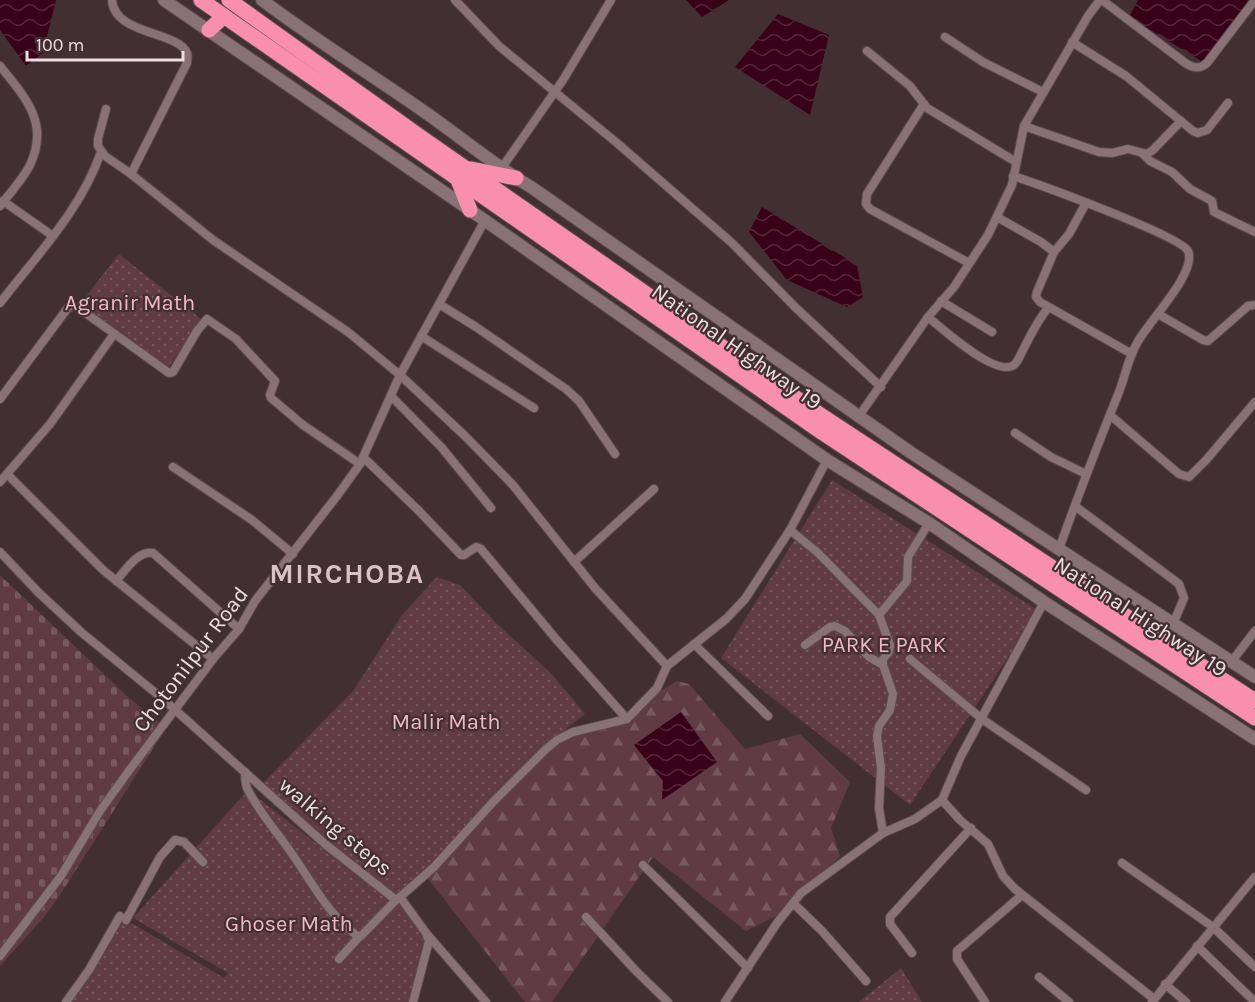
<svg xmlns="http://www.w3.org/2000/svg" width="1255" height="1002" font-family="Karla,sans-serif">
<defs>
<pattern id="forest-firs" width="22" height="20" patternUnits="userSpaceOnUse" patternTransform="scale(1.5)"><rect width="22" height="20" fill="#603b45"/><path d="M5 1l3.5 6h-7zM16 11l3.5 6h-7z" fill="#775760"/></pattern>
<pattern id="cemetery-stones" width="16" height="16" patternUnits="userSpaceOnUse" patternTransform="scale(1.5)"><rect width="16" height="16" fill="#603b45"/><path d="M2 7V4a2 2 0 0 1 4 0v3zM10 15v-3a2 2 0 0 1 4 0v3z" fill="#775760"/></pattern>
<pattern id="park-dots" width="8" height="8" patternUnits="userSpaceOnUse" patternTransform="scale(1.5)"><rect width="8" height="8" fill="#603b45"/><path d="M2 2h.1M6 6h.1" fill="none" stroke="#775760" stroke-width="1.8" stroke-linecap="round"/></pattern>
<pattern id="water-waves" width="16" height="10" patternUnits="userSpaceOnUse" patternTransform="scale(1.5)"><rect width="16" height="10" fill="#380118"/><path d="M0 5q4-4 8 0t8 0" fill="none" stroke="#552639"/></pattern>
</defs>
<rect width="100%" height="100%" fill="#422f34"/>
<polygon fill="url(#forest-firs)" points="677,681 689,684 745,749 800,734 850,782 831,828 840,856 786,911 746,931 653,857 552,1002 525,1002 414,861 562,740 627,712"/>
<polygon fill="url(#cemetery-stones)" points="0,575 127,696 166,728 60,895 44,917 0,966"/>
<g fill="url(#park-dots)">
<polygon points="119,254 201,319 168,368 80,304"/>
<polygon points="832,480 1039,611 910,805 721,658"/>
<polygon points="437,577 460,585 498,625 551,673 585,714 566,729 567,734 547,751 436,867 392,896 261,785 353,691 402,615"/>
<polygon points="248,790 390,901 401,901 426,940 413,1002 65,1002 120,916 224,978 228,973 133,918"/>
<polygon points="901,968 922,1002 859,1002"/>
</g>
<g fill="url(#water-waves)">
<polygon points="0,0 56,0 43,53 26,66 0,30"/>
<polygon points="686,0 729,0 702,17"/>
<polygon points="1138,0 1253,0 1203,62 1129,17"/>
<polygon points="778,14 829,35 810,115 735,67"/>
<polygon points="762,207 857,265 863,297 847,307 787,280 749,232"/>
<polygon points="681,712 717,762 662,800 663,781 634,745"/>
</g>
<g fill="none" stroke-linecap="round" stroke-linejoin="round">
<g stroke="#5b4b4f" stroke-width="10">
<g id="street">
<path d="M112,0C114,35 178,31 187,53C188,56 187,60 187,63L131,174"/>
<polyline points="455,0 499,46 617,143 732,243 796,308 881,387"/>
<path d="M1102,0L1184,62C1192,68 1199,70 1207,63L1255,0"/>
<polyline points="945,37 983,62 1043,92"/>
<polyline points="1072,42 1126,76 1193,131 1198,133 1207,130 1228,103"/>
<polyline points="867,51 910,86 927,108 1016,162"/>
<path d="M0,66C25,97 50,123 30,165C23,179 10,193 0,206"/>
<polyline points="924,104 867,194 866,204 870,209 969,263"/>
<polyline points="106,109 98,139 98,146 105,156 131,174 213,240 348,332 400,375 465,436 512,484 595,588 667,666"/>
<polyline points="1024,126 1099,152 1112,153 1128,149 1147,154 1153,150 1181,121"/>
<polyline points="1143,154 1150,161 1172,172 1190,189 1212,201 1214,212 1255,232"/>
<polyline points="501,169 563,80 611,0"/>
<path d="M1013,176C1038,184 1181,236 1188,251C1198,273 1145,325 1136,345C1128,359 1125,377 1119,392C1098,444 1078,496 1059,549"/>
<polyline points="3,201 53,236"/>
<polyline points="997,217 1041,242 1054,252 1037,292 1036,297 1040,302 1132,354"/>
<polyline points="1054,252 1069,234 1086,203"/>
<polyline points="941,301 992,332"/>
<path d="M0,303C37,255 81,210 101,152"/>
<polyline points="439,304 476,327 566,389 579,401 615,454"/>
<polyline points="1158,314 1203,340 1208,341 1248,306 1255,305"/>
<path d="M928,317C941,328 999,380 1015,364C1019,360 1021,353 1024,348C1031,334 1038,320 1048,308"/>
<polyline points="421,336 534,408"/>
<polyline points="391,396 442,448 491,508"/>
<polyline points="0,399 70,305 80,309 169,373 173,372 197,331 207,319 236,339 275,381 270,395 271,398 303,425 360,464"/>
<polyline points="1110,415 1179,474 1189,477 1207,459 1255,402"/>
<polyline points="859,416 928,317 954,287 988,235 1012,185 1024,126 1088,16 1100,0"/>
<polyline points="1015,433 1051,457 1086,474"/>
<polyline points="363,457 419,511 461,555 464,555 476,547 481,549 556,639 627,719"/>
<polyline points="173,467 252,520 293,554"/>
<polyline points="7,474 103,570 213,659"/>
<polyline points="0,482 50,424 114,334"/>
<polyline points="1075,506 1179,584 1184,598 1173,624"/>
<polyline points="790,530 817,552 879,615"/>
<polyline points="0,552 38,592 81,632 163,699 325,844 396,900 400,897 426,933 486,1002"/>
<polyline points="574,562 654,489"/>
<path d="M116,581C125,571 138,550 153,553L239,629"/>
<polyline points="694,644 768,716"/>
<polyline points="805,645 830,627 835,626 845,631 869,657 883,665"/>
<polyline points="910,659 982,719 1086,790"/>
<polyline points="1232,661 1255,631"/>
<path d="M245,772C245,778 245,785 248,790C259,812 276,831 290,851C311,880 328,916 359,937L362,935L396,900"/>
<polyline points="942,800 961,756 1044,602"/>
<polyline points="883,833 915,819 942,800 960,820 988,844 1003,876 1015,889 1154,999"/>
<polyline points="1122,863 1213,927 1255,967"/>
<polyline points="643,865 748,968"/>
<polyline points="400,897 434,867 494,801 545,750 557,740 573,732 627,719 657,688 667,666 726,619 745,599 790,530 827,460"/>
<polyline points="793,903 822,931 866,981"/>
<polyline points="586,917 636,971 668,1002"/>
<polyline points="126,920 160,857 175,840 184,842 203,862"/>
<polyline points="1197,946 1255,1002"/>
<polyline points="912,953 890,924 890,917 971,828"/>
<polyline points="0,956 61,876 100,811 128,772 213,659 239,629 255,601 337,496 360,464 400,375 484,222"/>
<polyline points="339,959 359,937"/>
<polyline points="1039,977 1069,1002"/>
<polyline points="1165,984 1186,1002"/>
<polyline points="66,1002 89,970 120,916"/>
<polyline points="413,1002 429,941 426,933"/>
<polyline points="725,1002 777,923 801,893 883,833 879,808 881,768 877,736 879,726 890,710 893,694 883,665 883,659 889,652 890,645 879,615 907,581 908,557 929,523"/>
<polyline points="985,1002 957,959 957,951 1022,895"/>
<polyline points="1152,1002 1255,877"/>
</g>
</g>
<g stroke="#5b4b4f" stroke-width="14">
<g id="secondary">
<polyline points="164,0 470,210 827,460 929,523 1044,602 1255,739"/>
<path d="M262,0C316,41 374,76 429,115C463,139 495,166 531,187L910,452L1255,677"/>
</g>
</g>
<g stroke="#5b4b4f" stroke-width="17">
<g id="highway">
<polyline points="201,0 823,433 1255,718"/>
<polyline points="229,0 422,138 819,414 1255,701"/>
<polyline points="209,30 224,16"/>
<polyline points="471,169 516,178"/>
<polyline points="458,180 470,210"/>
</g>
</g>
<use href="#street" stroke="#887277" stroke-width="8"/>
<use href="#secondary" stroke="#887277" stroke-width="12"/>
<use href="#highway" stroke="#f78fad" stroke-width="15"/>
</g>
<g text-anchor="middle" stroke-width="4.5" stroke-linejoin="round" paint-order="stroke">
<g font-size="22" fill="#f3b8c7" stroke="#422f34">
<text x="130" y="310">Agranir Math</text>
<text x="884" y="652">PARK E PARK</text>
<text x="446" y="729">Malir Math</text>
<text x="289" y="931">Ghoser Math</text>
</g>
<g font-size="22" fill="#ecdfe2" stroke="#422f34">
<text transform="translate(737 346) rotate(35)" y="8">National Highway 19</text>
<text transform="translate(1141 616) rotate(33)" y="8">National Highway 19</text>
<text transform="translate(190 659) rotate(-53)" y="8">Chotonilpur Road</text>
<text transform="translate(336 826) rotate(40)" y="8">walking steps</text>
</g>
<g font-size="28" font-weight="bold" letter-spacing="1.5" fill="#d9c1c6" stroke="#422f34">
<text x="347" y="583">MIRCHOBA</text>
</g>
</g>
<path d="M27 51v9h156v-9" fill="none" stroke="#ecdfe2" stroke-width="3"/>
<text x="36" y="51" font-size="18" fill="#ecdfe2" stroke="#422f34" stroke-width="4.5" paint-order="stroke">100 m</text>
</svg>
